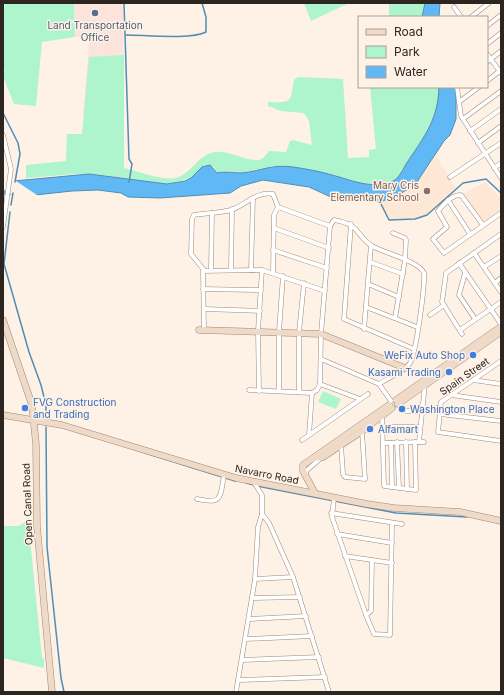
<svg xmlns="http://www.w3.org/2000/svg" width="504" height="695" font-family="Inter,sans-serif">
<rect width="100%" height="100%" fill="#fef1e6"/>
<g fill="#fee7d5">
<polygon points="436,156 455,188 428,214 415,218 390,220 380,202 398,195 415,185"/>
<polygon points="485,182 501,199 501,212 484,223 463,194"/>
</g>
<polygon fill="#fce3db" points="74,3 123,3 124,168 83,114 90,35 75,37"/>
<g fill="#aef4cc">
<polygon points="5,3 74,3 75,37 42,42 36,106 14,104 3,76 3,73 5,72 3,66 3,13"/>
<polygon points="304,3 349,3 311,21"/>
<polygon points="389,3 425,3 422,17 389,17"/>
<path d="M124,55V168C137,171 163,181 175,178C191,175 197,155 215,152C228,150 247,161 257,160C263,160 266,155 269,151L286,152L290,141L293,140L312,145L309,121L304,113L281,111L268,106V102C293,103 290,102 294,80L298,77L343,79L348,158L369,157V150L376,149L370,87H439V104L428,132L399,176L393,182L382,184L357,183L331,175L283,166H273L241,173L226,171L217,173L214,167H202L191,178L167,184L101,175L76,174L26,178V165L66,161L67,134H82L89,57Z"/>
<polygon points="323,391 341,399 336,409 318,402"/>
<polygon points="31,519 32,529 29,529 42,658 44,659 44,668 3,658 3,526 18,526"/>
</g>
<g fill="#60b9f4" stroke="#518db4">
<polygon points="425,3 440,3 439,17 422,17"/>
<path d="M439,87H456V119L450,135L444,141L415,185L398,195L380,202L355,198H333L309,187L263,180L241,186L230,193L160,198L128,197L121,193L98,190L72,191L35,195L3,194V182L89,174L167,184L185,181L191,178L202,167L210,165L217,173C226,171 233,173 242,173C261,171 271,164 293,167C306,169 319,171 332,175C351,180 370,189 391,182C400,179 403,168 408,161C425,136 438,119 439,87Z"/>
</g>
<polygon fill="#fef1e6" points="13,179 40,197 15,197 3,189 3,180"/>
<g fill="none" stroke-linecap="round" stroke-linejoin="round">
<g stroke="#518db4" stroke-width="1.5">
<polyline points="124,3 129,159 132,164 129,182"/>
<path d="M126,35C144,35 191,40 206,32V17L202,3"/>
<polyline points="3,113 18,143 20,154 15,182"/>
<polyline points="379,200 389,220 415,219 427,215 463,183 486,179 501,193"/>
<polyline points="11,205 13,193"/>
<polyline points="10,212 4,264 29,352 41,385 46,405 46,419"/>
<polyline points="46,427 47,547 61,678 64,692"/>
<polyline points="139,451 235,481"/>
<polyline points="246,483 254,485"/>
<polyline points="257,486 396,513 467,517"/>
</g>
<g stroke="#9d8979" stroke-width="5">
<g id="street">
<polyline points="454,7 461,17"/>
<polyline points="471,17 489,3"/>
<polyline points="487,26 501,15"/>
<polyline points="487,44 501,33"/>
<polyline points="487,54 501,73"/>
<polyline points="487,62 501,51"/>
<polyline points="487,81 501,70"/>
<polyline points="457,87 461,116 501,178"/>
<polyline points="459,102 479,87"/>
<polyline points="463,119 501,91"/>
<polyline points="470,131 501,109"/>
<polyline points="3,135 11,169 3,227"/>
<polyline points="478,143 501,126"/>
<polyline points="494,168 501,163"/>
<polyline points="450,177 501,143"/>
<polyline points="448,200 470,234"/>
<polyline points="351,224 344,319 414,349"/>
<path d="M483,225L461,195C451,195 444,204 438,211L447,227L433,239L444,253L501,213"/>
<path d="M330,226L334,220C362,225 354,234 372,246C384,253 419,261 424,273C425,287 416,354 410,363C404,372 388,378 379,384"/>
<polyline points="274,228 329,248"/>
<polyline points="393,233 405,238 406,240 405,260 395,318"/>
<polyline points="273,250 327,268"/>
<polyline points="474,253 501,292"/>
<polyline points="370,262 403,274"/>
<polyline points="459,263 501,324"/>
<polyline points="484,267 501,256"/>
<polyline points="211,269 212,213"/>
<polyline points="231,269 232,209"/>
<path d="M204,270L191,254L192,219L194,215C206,213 220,213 231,210C246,205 256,191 273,194L278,207L330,226L321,334L320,384L317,390L312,393L249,390"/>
<polyline points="251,270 253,198"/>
<polyline points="262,270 325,291"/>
<polyline points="273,272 274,215 278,207"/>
<polyline points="465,273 459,295 475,319"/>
<polyline points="495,283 501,278"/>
<polyline points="368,284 399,297"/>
<polyline points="203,289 261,290"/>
<polyline points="366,307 417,327"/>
<polyline points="204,309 260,311"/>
<polyline points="430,315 444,305"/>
<polyline points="364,329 371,245"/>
<polyline points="204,330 203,271 262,270 258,331 259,391"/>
<polyline points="460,330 501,302"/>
<polyline points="462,334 442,302 446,273 501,234"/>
<polyline points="321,359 379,384 391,401"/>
<polyline points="501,361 441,402 438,432 501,441"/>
<polyline points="473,380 501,384"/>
<polyline points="320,384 360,399"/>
<polyline points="279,391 279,331 283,276"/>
<polyline points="299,392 299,332 304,283"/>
<polyline points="451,395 501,402"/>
<polyline points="406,411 421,411"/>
<polyline points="440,414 501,421"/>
<polyline points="382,415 384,486 416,490 415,442"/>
<polyline points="382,427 420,427"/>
<polyline points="309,435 312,393"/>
<polyline points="302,440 368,394"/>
<polyline points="397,442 399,488"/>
<polyline points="406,442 407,489"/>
<polyline points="419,442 425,384"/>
<polyline points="383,443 424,442"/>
<polyline points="391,443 392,487"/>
<polyline points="341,445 343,474 345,477 365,479 362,431"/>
<polyline points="306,476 306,471 321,458"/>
<polyline points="334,498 332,517 366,615 374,634 390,635 392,524"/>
<path d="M197,499C223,505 220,497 224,475"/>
<polyline points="331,513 402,524"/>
<polyline points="262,514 269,523 293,577 329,692"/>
<polyline points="337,534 392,543"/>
<polyline points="345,556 392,563"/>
<polyline points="255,579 293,577"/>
<polyline points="252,598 300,597"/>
<polyline points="366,615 371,611 372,560"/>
<polyline points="250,619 306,616"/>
<polyline points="246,639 312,636"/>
<polyline points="242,660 319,657"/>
<polyline points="238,680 325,677"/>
<polyline points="236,692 255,579 258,527 262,514 262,495 253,481"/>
</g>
</g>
<g stroke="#9d8979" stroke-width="7">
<g id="secondary">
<polyline points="3,320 32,405 36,444 37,526 52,692"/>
<polyline points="199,330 321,334 405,368"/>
<polyline points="396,400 499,328"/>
<polyline points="398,404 498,334"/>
<polyline points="3,415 62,425 236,478 367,504 394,508 460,512 501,521"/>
<polyline points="314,458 323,457 362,431 392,408"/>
<polyline points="315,493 303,471 303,465 389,405"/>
</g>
</g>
<use href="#street" stroke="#fff" stroke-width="4"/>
<use href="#secondary" stroke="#eedac7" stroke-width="6"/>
</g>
<circle fill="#5c6f8a" stroke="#fef1e6" stroke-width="1.5" cx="95" cy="13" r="4"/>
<circle fill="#8d6e63" stroke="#fef1e6" stroke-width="1.5" cx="427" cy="191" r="4"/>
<g fill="#3f7fe0" stroke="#fef1e6" stroke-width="1.5">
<circle cx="473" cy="355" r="4"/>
<circle cx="449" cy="372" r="4"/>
<circle cx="25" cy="408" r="4"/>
<circle cx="402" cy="409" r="4"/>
<circle cx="370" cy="429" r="4"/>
</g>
<g text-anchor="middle" stroke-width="3" stroke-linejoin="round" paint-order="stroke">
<g font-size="10" fill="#4e5e75" stroke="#fef1e6">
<text x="95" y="29">Land Transportation<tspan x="95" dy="12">Office</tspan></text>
</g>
<g font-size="10" fill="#785e54" stroke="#fef1e6" text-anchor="end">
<text x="419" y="189">Mary Cris<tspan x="419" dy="12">Elementary School</tspan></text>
</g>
<g font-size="10" fill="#366cbe" stroke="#fef1e6" text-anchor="start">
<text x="465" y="359" text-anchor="end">WeFix Auto Shop</text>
<text x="441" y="376" text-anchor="end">Kasami Trading</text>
<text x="33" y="406">FVG Construction<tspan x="33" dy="12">and Trading</tspan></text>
<text x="410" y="413">Washington Place</text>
<text x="378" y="433">Alfamart</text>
</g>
<g font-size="10" fill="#2d251f" stroke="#fef1e6">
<text transform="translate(464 376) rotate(-35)" y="4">Spain Street</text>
<text transform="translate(267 474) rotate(11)" y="4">Navarro Road</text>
<text transform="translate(27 504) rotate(-92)" y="4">Open Canal Road</text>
</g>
</g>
<rect width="504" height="695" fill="none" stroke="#2d251f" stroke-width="8"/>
<rect x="358" y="16" width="130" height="72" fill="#fef1e6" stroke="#aa9f96"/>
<rect x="366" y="29" width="20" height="6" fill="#eedac7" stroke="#aa9f96"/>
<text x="394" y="36" font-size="12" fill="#2d251f">Road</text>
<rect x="366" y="46" width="20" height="12" fill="#aef4cc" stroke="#aa9f96"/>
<text x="394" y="56" font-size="12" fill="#2d251f">Park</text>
<rect x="366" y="66" width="20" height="12" fill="#60b9f4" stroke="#aa9f96"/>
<text x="394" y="76" font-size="12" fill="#2d251f">Water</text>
</svg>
